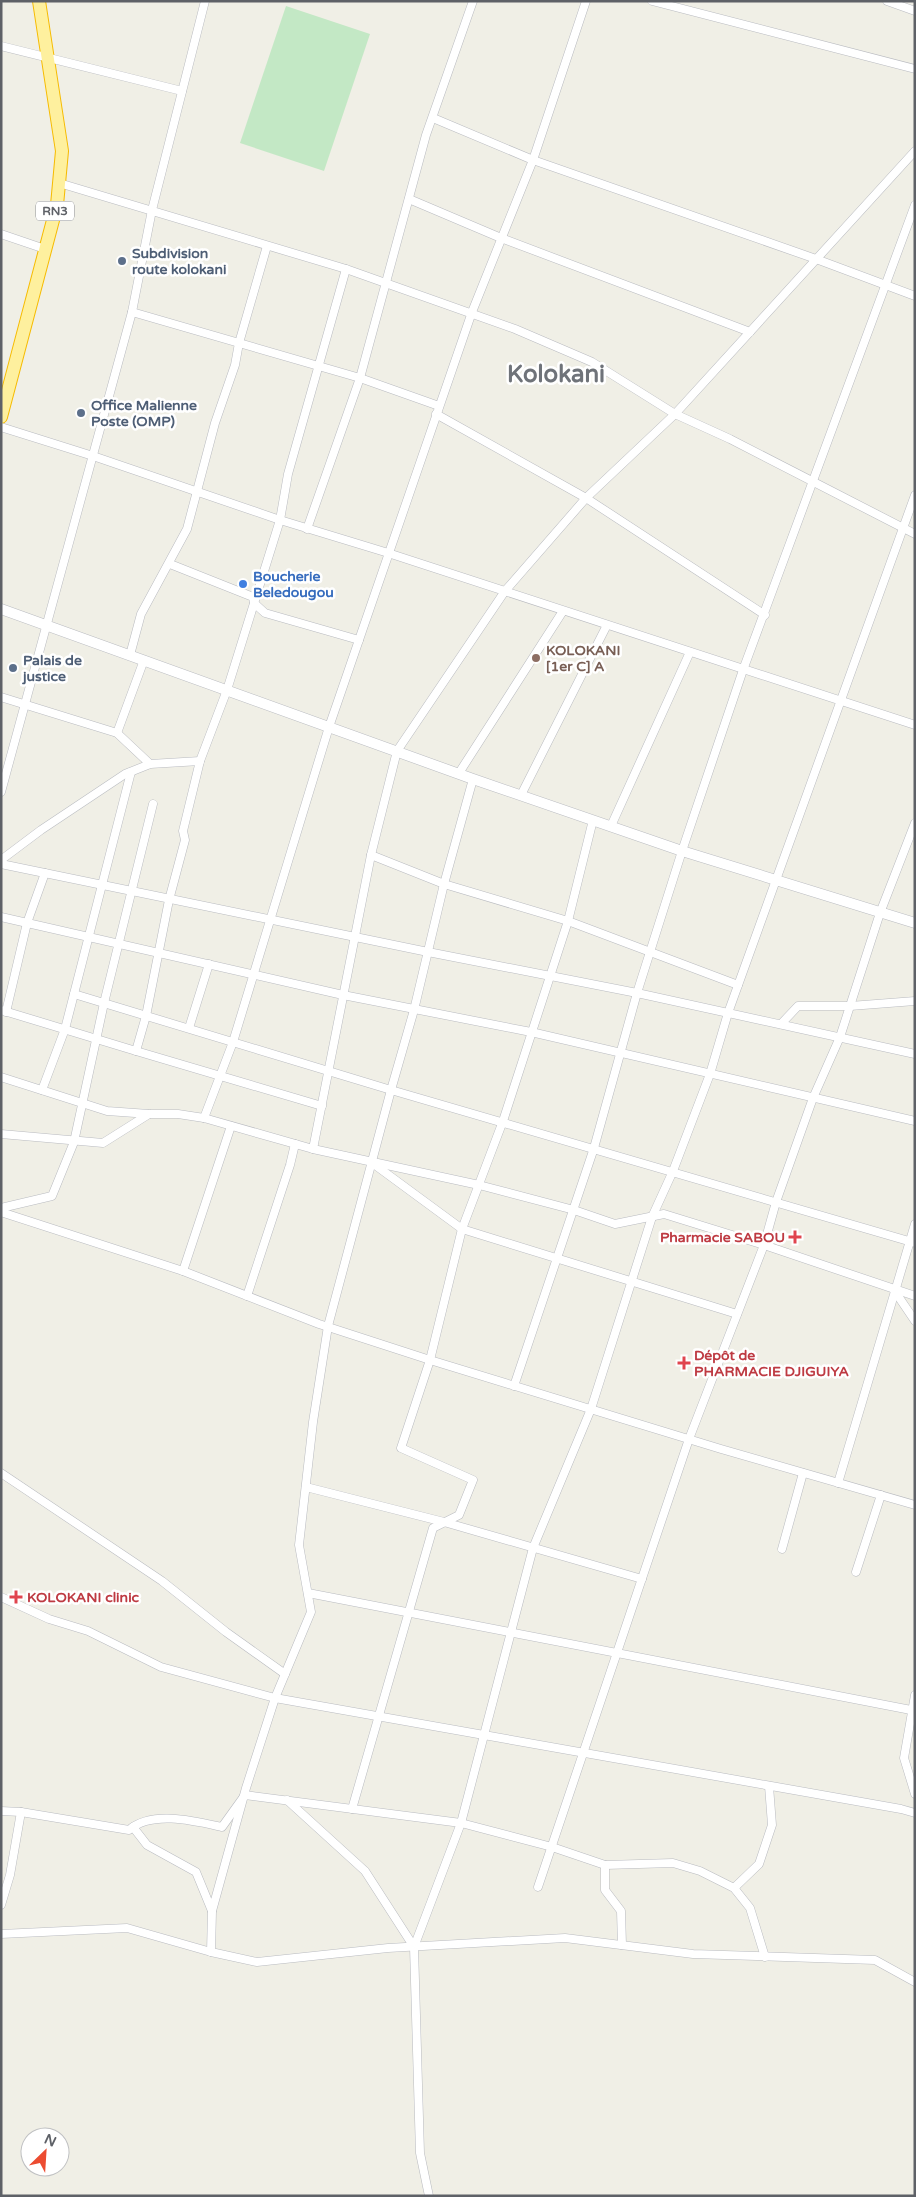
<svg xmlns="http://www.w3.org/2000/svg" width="916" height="2197" font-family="'Varela Round',sans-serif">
<rect width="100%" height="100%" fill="#f0efe6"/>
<polygon fill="#c3e8c5" points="286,6 370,34 324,171 240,143"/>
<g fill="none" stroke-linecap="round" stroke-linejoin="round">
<g stroke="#b9bbc0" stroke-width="9">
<g id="minor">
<polyline points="652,1 915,69"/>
<polyline points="887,1 915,11"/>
<polyline points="1,46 182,91"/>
<polyline points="433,118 533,160 816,259 915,296"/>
<polyline points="59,183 346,269 515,329 592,362 675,414 730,439 915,534"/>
<polyline points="409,199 501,238 750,332"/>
<polyline points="1,234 45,249"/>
<polyline points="132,312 360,378 439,406"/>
<polyline points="436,414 586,498 765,615"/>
<polyline points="1,427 93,456 280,520 385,552 915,725"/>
<polyline points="307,529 360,378 426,135 473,1"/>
<polyline points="170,564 253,597 254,603 265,613 359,640"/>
<polyline points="130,655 141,614 187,529 215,423 235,365 239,343 267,246"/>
<polyline points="1,697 117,733 150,764"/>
<polyline points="117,733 144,660"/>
<polyline points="459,773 563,611"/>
<polyline points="1,792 132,312 152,210 205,1"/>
<polyline points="521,795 607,625"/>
<polyline points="611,826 690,652"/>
<polyline points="371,855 444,884 568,921 738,985"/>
<polyline points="1,860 41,830 125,774 150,764 200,761"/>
<polyline points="1,864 428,952 637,993 915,1054"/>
<polyline points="1,917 343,995 531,1032 915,1121"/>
<polyline points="74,994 391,1090 915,1243"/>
<polyline points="1,1010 136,1051 146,1016 169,900 185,840 183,831 200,761 227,690 280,520 288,474 346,269"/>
<polyline points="6,1012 27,923 45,873"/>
<polyline points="781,1024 798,1006 850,1006 915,1001"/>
<polyline points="189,1028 209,964"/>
<polyline points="136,1051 322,1106"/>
<polyline points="1,1077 107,1111 149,1114 178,1114 204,1118 313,1149 479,1185 574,1210 615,1224 664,1214 764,1245 915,1296"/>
<polyline points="42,1090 65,1029 131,772"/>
<polyline points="204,1118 233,1042 329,727 472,312 533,160 586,1"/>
<polyline points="1,1134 103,1143 149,1114"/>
<polyline points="313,1149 371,855 397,751 505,591 586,498 675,414 915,151"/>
<polyline points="375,1165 462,1229 737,1314"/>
<polyline points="1,1208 52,1196 74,1142 104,1003 153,804"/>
<polyline points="1,1212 183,1271 319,1324 430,1360 721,1449 915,1505"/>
<polyline points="183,1271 231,1126"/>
<polyline points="894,1290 915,1321"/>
<polyline points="247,1296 290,1165 295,1144"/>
<polyline points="514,1386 594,1148 637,993 682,851 743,670 915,205"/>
<polyline points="1,1473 162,1581 226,1632 285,1674"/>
<polyline points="838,1483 915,1224"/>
<polyline points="306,1487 444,1522 642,1579"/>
<polyline points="782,1549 803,1473"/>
<polyline points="856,1572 881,1495"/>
<polyline points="308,1593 911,1710"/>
<polyline points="1,1597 49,1619 88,1631 161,1667 275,1698 901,1809 915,1813"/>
<polyline points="915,1695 904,1758 915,1794"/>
<polyline points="287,1800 365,1871 414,1947 461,1823 533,1548 591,1409 652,1217 673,1171 710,1074 728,1013 915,495"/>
<polyline points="352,1809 433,1528 459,1515 473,1480 401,1448 430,1360 462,1229 503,1121 568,921 593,820"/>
<path d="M1,1811L21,1812L129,1830C152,1810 195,1821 222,1827L245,1795L461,1823L552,1847L605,1865L673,1863L700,1871L734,1888L750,1908L765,1957"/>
<polyline points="133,1827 147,1845 196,1872 212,1911 246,1788 275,1698 311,1612 299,1545 313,1422 328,1326 391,1090 414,1010 444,884 473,779"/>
<polyline points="605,1865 605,1890 621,1911 622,1945"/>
<polyline points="538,1887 689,1439 764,1245 776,1202 813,1098 840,1037 880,913 915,823"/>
<polyline points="734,1888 759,1864 772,1825 769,1786"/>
<polyline points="1,1905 10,1875 21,1812"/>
<polyline points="1,1934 127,1928 211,1952 257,1962 388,1948 565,1938 693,1954 875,1960 915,1982"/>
<polyline points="414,1947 420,2153 429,2196"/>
<polyline points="211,1952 212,1911"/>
</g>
</g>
<g stroke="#b9bbc0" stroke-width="11">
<polyline id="tertiary" points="1,609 473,779 682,851 915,923"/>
</g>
<g stroke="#f6bb00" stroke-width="14">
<polyline id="trunk" points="1,417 57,205 62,151 39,1"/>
</g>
<use href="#minor" stroke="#fff" stroke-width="8"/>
<use href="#tertiary" stroke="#fff" stroke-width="10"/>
<use href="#trunk" stroke="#fef09e" stroke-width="12"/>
</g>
<g fill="#5c6f8a" stroke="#fff" stroke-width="2">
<circle cx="122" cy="261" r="5"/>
<circle cx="81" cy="413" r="5"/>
<circle cx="13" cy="668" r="5"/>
</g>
<circle fill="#3f7fe0" stroke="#fff" stroke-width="2" cx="243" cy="584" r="5"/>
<circle fill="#8d6e63" stroke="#fff" stroke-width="2" cx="536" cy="658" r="5"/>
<g fill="#e0444e" stroke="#fff" stroke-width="2">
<path d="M792.5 1229.5h5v5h5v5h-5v5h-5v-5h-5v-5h5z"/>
<path d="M681.5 1355.5h5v5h5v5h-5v5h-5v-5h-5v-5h5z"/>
<path d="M13.5 1589.5h5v5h5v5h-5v5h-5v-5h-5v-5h5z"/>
</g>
<g text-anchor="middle" stroke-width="5" stroke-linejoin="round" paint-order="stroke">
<rect fill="#fff" stroke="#8e9095" stroke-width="1" x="36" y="201.5" width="38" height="19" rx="4"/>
<g font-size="12" font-weight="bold" fill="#5e6167">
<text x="55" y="215">RN3</text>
</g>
<g font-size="14" font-weight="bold" fill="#4e5e75" stroke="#fff" text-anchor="start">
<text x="132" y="258">Subdivision<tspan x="132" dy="16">route kolokani</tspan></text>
<text x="91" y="410">Office Malienne<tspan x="91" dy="16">Poste (OMP)</tspan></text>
<text x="23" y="665">Palais de<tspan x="23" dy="16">justice</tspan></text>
</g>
<g font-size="14" font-weight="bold" fill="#366cbe" stroke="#fff" text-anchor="start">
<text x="253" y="581">Boucherie<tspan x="253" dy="16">Beledougou</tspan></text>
</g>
<g font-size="14" font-weight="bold" fill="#785e54" stroke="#fff" text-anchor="start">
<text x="546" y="655">KOLOKANI<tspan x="546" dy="16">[1er C] A</tspan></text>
</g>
<g font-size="14" font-weight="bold" fill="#be3a42" stroke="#fff" text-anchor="start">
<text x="785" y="1242" text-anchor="end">Pharmacie SABOU</text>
<text x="694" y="1360">Dépôt de<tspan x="694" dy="16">PHARMACIE DJIGUIYA</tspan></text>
<text x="27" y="1602">KOLOKANI clinic</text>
</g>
<g font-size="24" font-weight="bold" fill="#6f7379" stroke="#fff">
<text x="556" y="382">Kolokani</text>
</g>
</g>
<rect width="916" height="2197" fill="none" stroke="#5e6167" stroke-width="5"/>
<g transform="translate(45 2152) rotate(25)"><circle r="24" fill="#ffffff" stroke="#bfc0c2"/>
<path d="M0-4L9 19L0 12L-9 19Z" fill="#ec4c31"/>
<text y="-8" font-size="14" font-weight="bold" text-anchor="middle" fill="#5e6167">N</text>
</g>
</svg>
